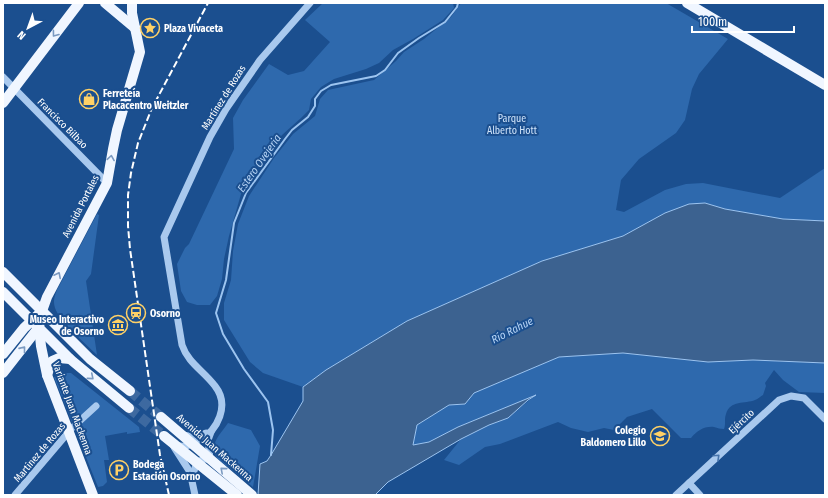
<svg xmlns="http://www.w3.org/2000/svg" width="828" height="498" font-family="'Fira Sans Condensed',sans-serif">
<rect width="100%" height="100%" fill="#1b4f8f"/>
<g fill="#2e69ad">
<polygon points="323,3 453,3 454,8 443,20 413,39 393,50 379,63 366,69 334,79 321,87 311,99 309,110 301,118 282,135 264,160 241,194 229,236 224,259 222,279 217,296 210,305 197,305 187,302 181,291 177,264 185,248 189,244 234,149 233,118 243,100 269,64 288,75 304,71 330,42 305,20"/>
<polygon points="461,3 666,3 728,39 699,74 692,89 685,120 676,133 639,159 621,180 616,210 624,212 665,190 686,184 703,183 780,198 825,168 825,221 783,219 725,209 705,203 665,213 623,236 542,261 407,321 326,370 303,387 263,373 250,362 224,320 224,303 231,280 233,251 238,224 249,196 274,158 293,134 315,116 320,99 328,90 374,80 396,61 404,52 424,39 451,17"/>
<path d="M97,214L99,215L91,274L86,281L97,355C86,344 60,322 55,308C53,302 54,297 57,290Z"/>
<path d="M623,353L708,362L753,360L825,363V393L799,392L783,380L774,370L765,383L766,386L763,395C761,396 758,399 755,400C745,404 730,400 726,414C724,419 726,424 724,429C720,429 718,428 714,427C704,426 697,431 691,438H681L652,409L627,417L614,430L604,428L588,432L571,428L558,422L500,444L485,447L459,465L444,460L461,439L489,425L508,418L534,396L458,427L429,442L412,445L417,425L449,405L465,404L473,393L559,357Z"/>
<polygon points="67,373 71,373 139,427 140,432 127,434 127,432 105,436 109,460 104,460 107,482 103,486 98,487 54,377"/>
<path d="M228,423L251,430L260,446L253,487L217,458C209,443 220,435 228,423Z"/>
</g>
<polygon fill="#3c6290" stroke="#9cc4f0" points="705,203 725,209 783,219 825,221 825,363 753,360 708,362 623,353 559,357 474,393 465,404 449,405 417,425 413,445 429,442 458,427 536,395 528,400 508,418 489,425 461,439 388,482 375,495 258,495 260,464 267,461 271,455 303,401 303,387 326,370 407,321 542,261 623,236 665,213 689,204"/>
<g fill="none" stroke-linecap="round" stroke-linejoin="round">
<polyline stroke="#9cc4f0" stroke-width="2" points="271,455 273,430 268,402 244,369 223,334 216,313 226,280 234,223 246,193 285,139 292,130 308,117 315,106 315,99 321,91 331,85 376,76 385,70 398,53 419,38 445,22 457,7 458,3"/>
<g stroke="#3d69a0" stroke-width="10" stroke-dasharray="10 5" stroke-linecap="butt">
<polyline points="130,391 161,417"/>
<polyline points="129,408 164,436"/>
</g>
<g stroke="#a9c9ee" stroke-width="7">
<polyline points="3,77 107,183"/>
<polyline points="183,435 194,437 206,433"/>
<path d="M176,445C184,448 192,445 199,441C218,430 230,405 215,386C204,371 188,363 182,345L164,237L210,137L226,109L260,60L310,3"/>
<polyline points="174,447 190,472 195,495"/>
<polyline points="192,477 197,462 205,459 210,459 208,440 211,432"/>
<polyline points="689,483 700,495"/>
<polyline points="15,495 72,428 96,406"/>
<polyline points="676,495 779,400 791,396 804,398 825,419"/>
</g>
<g stroke="#f0f6ff" stroke-width="10">
<polyline points="105,3 136,29"/>
<polyline points="687,3 825,85"/>
<polyline points="3,103 79,3"/>
<polyline points="3,272 90,359 130,391"/>
<polyline points="3,292 70,359 129,408"/>
<polyline points="42,311 39,327 41,346 47,375 93,495"/>
<polyline points="3,354 24,328 42,311 47,297 107,183 113,149 117,130 140,52 132,13 132,3"/>
<polyline points="3,373 39,327"/>
<polyline points="47,375 52,361 59,358 70,359"/>
<polyline points="161,417 252,495"/>
<polyline points="164,436 237,495"/>
</g>
<polyline stroke="#fff" stroke-width="2" stroke-dasharray="7 3" stroke-linecap="butt" points="169,495 160,455 130,249 128,226 128,195 131,173 138,143 152,108 208,3"/>
</g>
<defs><path id="oneway-chevron" d="M-2-3.5L2.5 0L-2 3.5" fill="none" stroke-width="1.6" stroke-linecap="round" stroke-linejoin="round"/></defs>
<g stroke="#7b9ac1">
<use href="#oneway-chevron" transform="translate(55 34) rotate(127)"/>
<use href="#oneway-chevron" transform="translate(111 158) rotate(-81)"/>
<use href="#oneway-chevron" transform="translate(58 275) rotate(-63)"/>
<use href="#oneway-chevron" transform="translate(23 349) rotate(-51)"/>
<use href="#oneway-chevron" transform="translate(91 377) rotate(40)"/>
<use href="#oneway-chevron" transform="translate(223 470) rotate(-139)"/>
</g>
<use stroke="#4674ac" href="#oneway-chevron" transform="translate(717 457) rotate(-43)"/>
<defs>
<g id="sight-ring" transform="scale(1)"><circle r="9.5" fill="#1b4f8f" stroke="#ffd166" stroke-width="1.5"/><path d="M0-6L1.8-2.2L6-1.7L2.9 1.2L3.7 5.4L0 3.3L-3.7 5.4L-2.9 1.2L-6-1.7L-1.8-2.2Z" fill="#ffd166"/></g>
<g id="shop-ring" transform="scale(1)"><circle r="9.5" fill="#1b4f8f" stroke="#ffd166" stroke-width="1.5"/><path d="M-5-2.5h2.3a2.7 3.5 0 0 1 5.4 0H5L5.5 6h-11ZM-1.5-2.5h3a1.5 2.3 0 0 0-3 0Z" fill="#ffd166"/></g>
<g id="station-ring" transform="scale(1)"><circle r="9.5" fill="#1b4f8f" stroke="#ffd166" stroke-width="1.5"/><path d="M-3-6H3Q5-6 5-4V2Q5 4 3 4L4.5 6H3L1.5 4h-3L-3 6H-4.5L-3 4Q-5 4-5 2V-4Q-5-6-3-6ZM-3.5-4v3h7v-3ZM-3.5 1v1.5H-2V1ZM2 1v1.5H3.5V1Z" fill="#ffd166"/></g>
<g id="museum-ring" transform="scale(1)"><circle r="9.5" fill="#1b4f8f" stroke="#ffd166" stroke-width="1.5"/><path d="M0-6L6-3V-2H-6V-3ZM-5-1h2V3h-2ZM-1-1h2V3h-2ZM3-1h2V3H3ZM-6 4H6V6H-6Z" fill="#ffd166"/></g>
<g id="school-ring" transform="scale(1)"><circle r="9.5" fill="#1b4f8f" stroke="#ffd166" stroke-width="1.5"/><path d="M0-5L7-2L0 1L-7-2ZM-4 1L0 2.5L4 1V4Q0 6-4 4Z" fill="#ffd166"/></g>
<g id="parking-ring" transform="scale(1)"><circle r="9.5" fill="#1b4f8f" stroke="#ffd166" stroke-width="1.5"/><path d="M-3.5-5.5H1a3.5 3.5 0 0 1 0 7H-1V5.5H-3.5ZM-1-3.4V-.6H.8a1.4 1.4 0 0 0 0-2.8Z" fill="#ffd166"/></g>
</defs>
<g fill-rule="evenodd">
<use href="#sight-ring" x="150" y="28"/>
<use href="#shop-ring" x="89" y="99"/>
<use href="#station-ring" x="136" y="313"/>
<use href="#museum-ring" x="118" y="325"/>
<use href="#school-ring" x="660" y="436"/>
<use href="#parking-ring" x="119" y="470"/>
</g>
<g text-anchor="middle" stroke-width="4" stroke-linejoin="round" paint-order="stroke">
<g font-size="10" font-weight="bold" fill="#fff" stroke="#1b4f8f" text-anchor="start">
<text x="164" y="32">Plaza Vivaceta</text>
<text x="103" y="97">Ferreteía<tspan x="103" dy="12">Placacentro Weitzler</tspan></text>
<text x="150" y="317">Osorno</text>
<text x="104" y="323" text-anchor="end">Museo Interactivo<tspan x="104" dy="12">de Osorno</tspan></text>
<text x="646" y="434" text-anchor="end">Colegio<tspan x="646" dy="12">Baldomero Lillo</tspan></text>
<text x="133" y="468">Bodega<tspan x="133" dy="12">Estación Osorno</tspan></text>
</g>
<g font-size="10" fill="#fff" stroke="#1b4f8f">
<text transform="translate(223 97) rotate(-58)" y="4">Martínez de Rozas</text>
<text transform="translate(63 123) rotate(45)" y="4">Francisco Bilbao</text>
<text transform="translate(80 206) rotate(-63)" y="4">Avenida Portales</text>
<text transform="translate(73 408) rotate(70)" y="4">Variante Juan Mackenna</text>
<text transform="translate(741 421) rotate(-43)" y="4">Ejército</text>
<text transform="translate(215 447) rotate(41)" y="4">Avenida Juan Mackenna</text>
<text transform="translate(39 452) rotate(-50)" y="4">Martínez de Rozas</text>
</g>
<g font-size="10" fill="#cfe3fa" stroke="#1b4f8f">
<text x="512" y="122">Parque<tspan x="512" dy="12">Alberto Hott</tspan></text>
</g>
<g font-size="11" font-style="italic" fill="#b5d3f5" stroke="#1b4f8f">
<text transform="translate(259 163) rotate(-55)" y="4">Estero Ovejeria</text>
<text transform="translate(512 330) rotate(-27)" y="4">Río Rahue</text>
</g>
</g>
<rect width="828" height="498" fill="none" stroke="#ffffff" stroke-width="8"/>
<g transform="translate(28 28) rotate(221)" stroke="#1b4f8f" stroke-width="3" paint-order="stroke">
<path d="M0-3L7 15L0 10L-7 15Z" fill="#ffffff"/>
<text y="-6" font-size="11" font-weight="bold" text-anchor="middle" fill="#ffffff">N</text>
</g>
<path d="M692 26v6h102v-6" fill="none" stroke="#ffffff" stroke-width="2"/>
<text x="698" y="26" font-size="12" fill="#ffffff" stroke="#1b4f8f" stroke-width="3" paint-order="stroke">100 m</text>
</svg>
